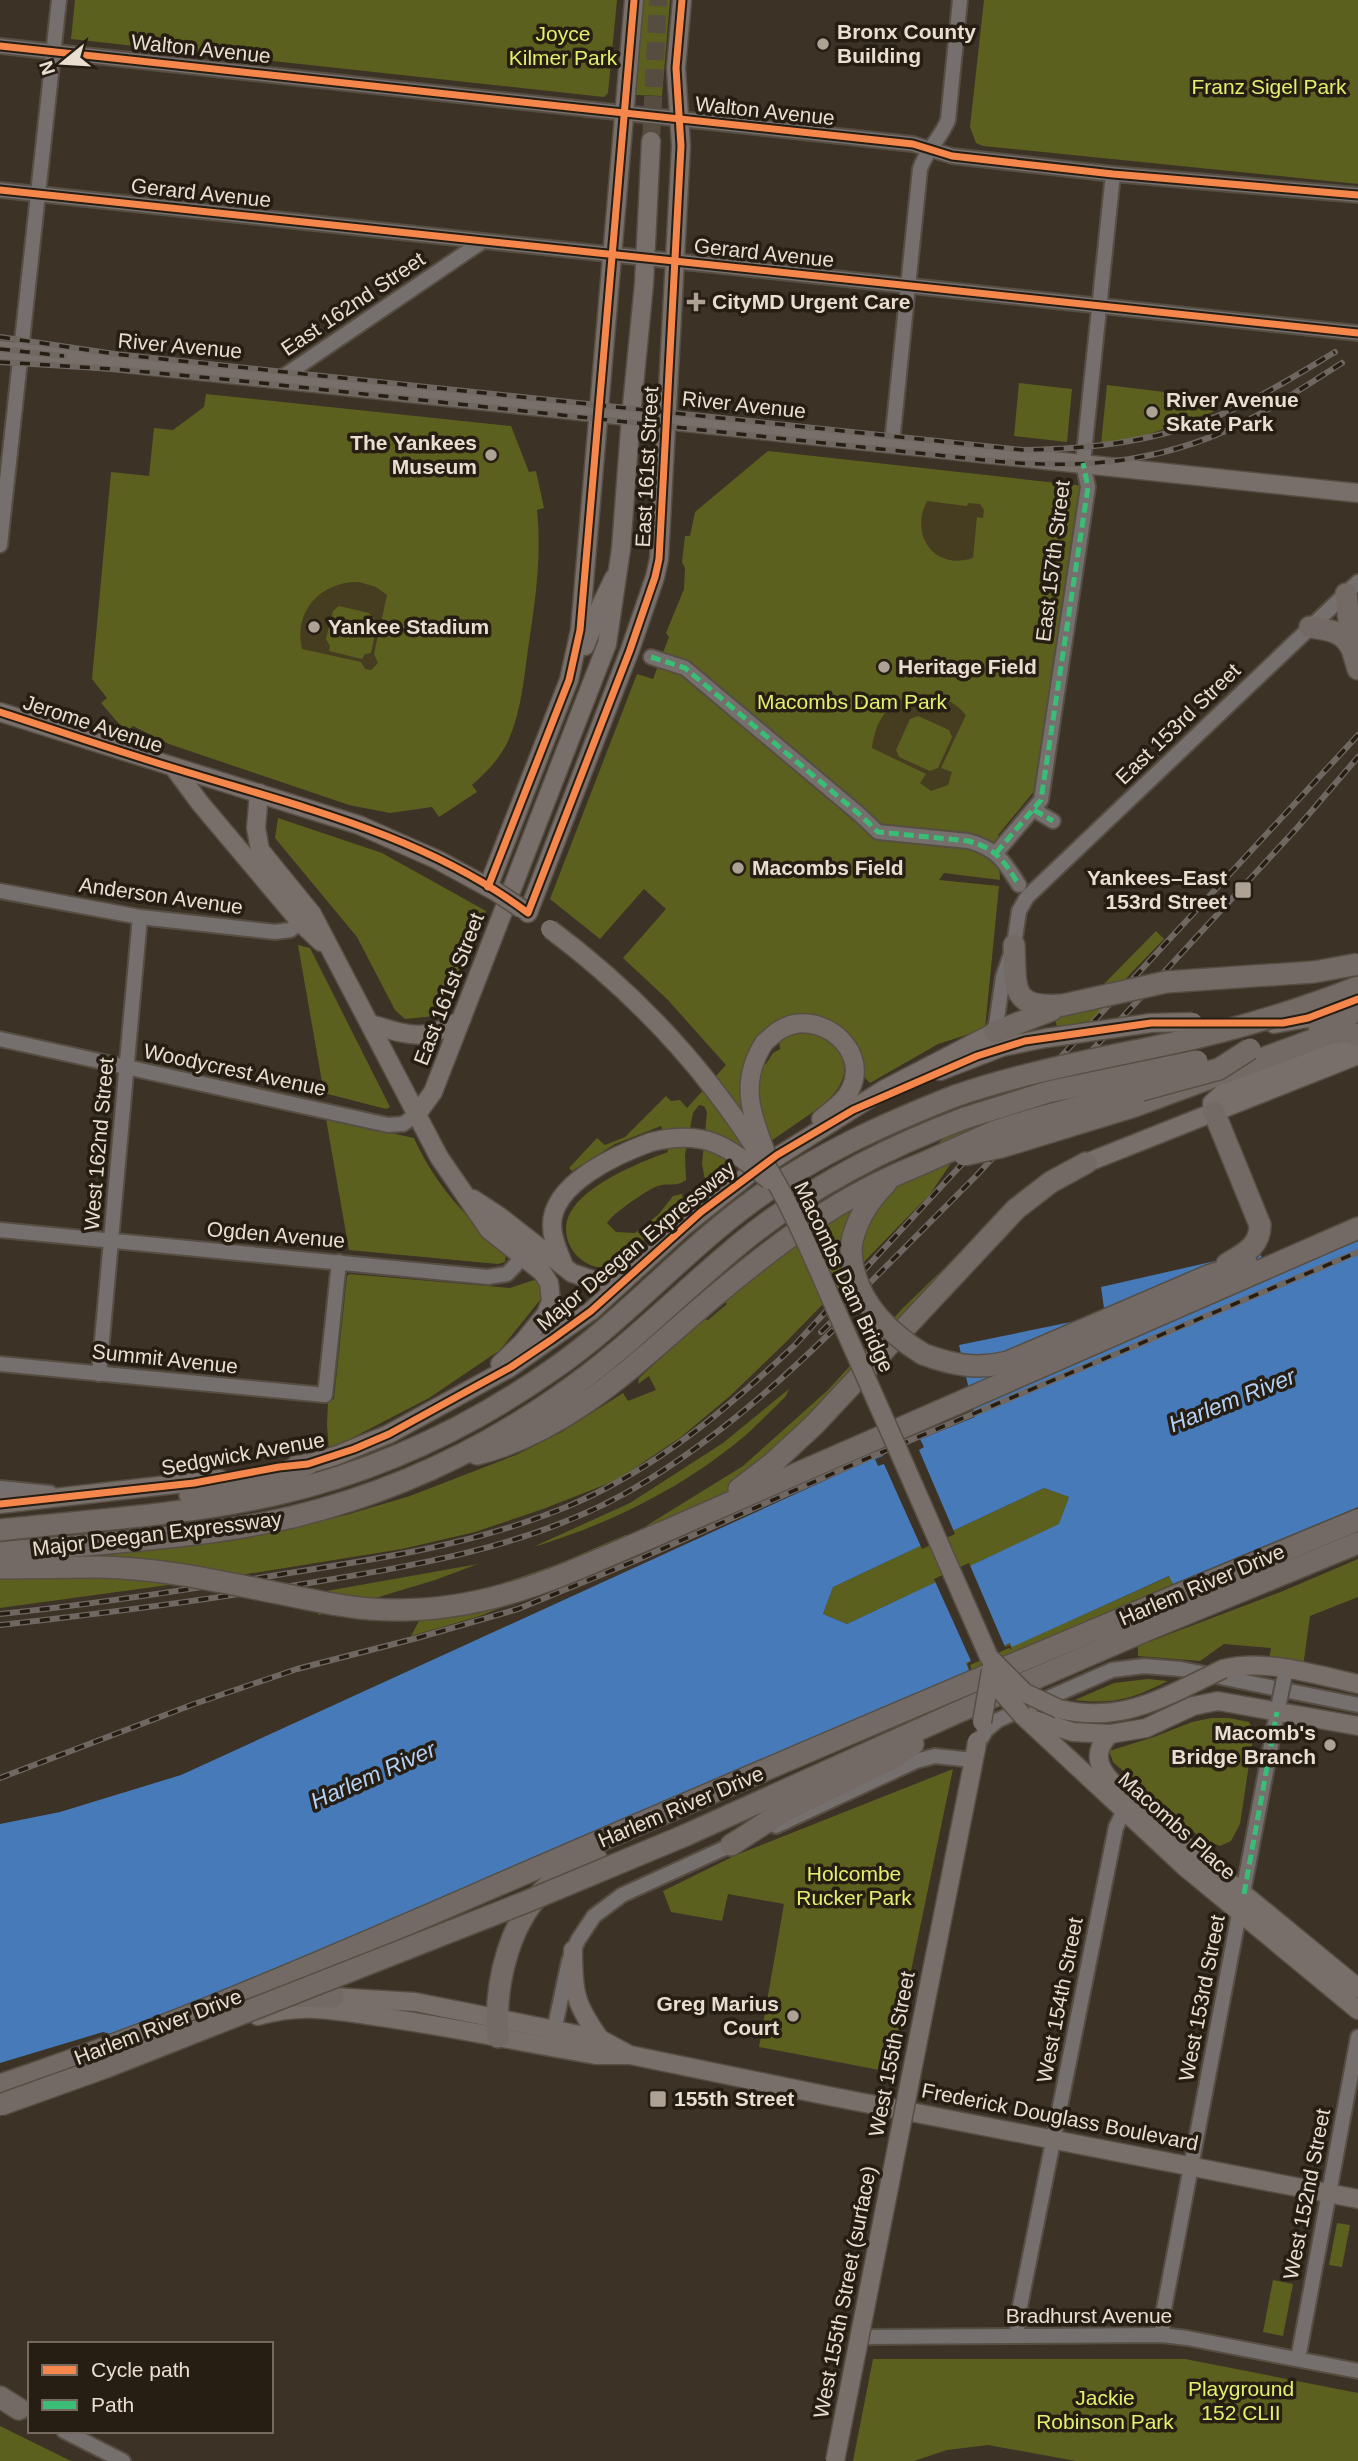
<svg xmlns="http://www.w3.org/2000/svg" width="1358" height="2461" font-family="Arial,sans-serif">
<rect width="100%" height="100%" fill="#3c3226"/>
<g fill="#5c601f">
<polygon points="75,0 617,0 608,93 604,97 71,39"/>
<polygon points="643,0 670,0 662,96 636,95"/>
<polygon points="984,0 1358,0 1358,184 983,146 976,143 970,127"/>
<polygon points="1019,383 1072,389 1067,442 1014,436"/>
<polygon points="1107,385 1213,398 1213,412 1144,436 1101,444"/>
<path d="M206,394L511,426L529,472L536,471L544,508L537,510C542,558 535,602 528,649C524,679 521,711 509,739C501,757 487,772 472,785L477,792L439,817L432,807L390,813L349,805L169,744L133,726L126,732L101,703L107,698L92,679L111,472L149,476L154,428L173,430L204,407Z"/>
<path d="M768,451L1085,486L1079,497L1036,789L998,835L1000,880L944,873L939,880L999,886L985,1029L938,1044L870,1083C855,1070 856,1051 847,1034C842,1027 832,1022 824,1020C787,1009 767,1024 747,1054L766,1064L773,1053L780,1049L779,1039C801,1029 829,1027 841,1053C844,1062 846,1071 842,1080C839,1089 832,1096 826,1103L706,1186L702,1164L707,1112L704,1106L699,1105L693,1113L685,1155L686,1180C674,1188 670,1182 658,1186C648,1189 612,1214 607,1223L616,1232L635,1233L659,1214L673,1196L682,1194L684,1203C671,1215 657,1226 645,1239C638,1246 631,1256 622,1262C589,1282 554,1243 570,1213C586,1184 638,1163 668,1152L661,1126L615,1144L572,1171L569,1168L597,1138L605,1145L625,1137L666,1096L671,1101L680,1100L687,1108L726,1065L667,999L623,958L666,909L644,889L600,939L550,899L637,674L653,679L669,637L666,633L684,589L685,568L682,562L685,536H690L695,512Z"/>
<polygon points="278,818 382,853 486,911 445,1004 435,1016 405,1019 395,1010 357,937 275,838"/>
<polygon points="1156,931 1164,939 1130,974 1092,1021 1057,1027 1051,1000 1101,987"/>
<polygon points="298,945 310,948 390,1107 386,1109 324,1093"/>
<path d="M326,1119L414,1138C435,1185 467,1219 506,1252L505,1262L498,1264L349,1250Z"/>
<polygon points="977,1125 930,1194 785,1343 730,1396 681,1437 617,1480 543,1509 475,1532 402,1549 241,1575 0,1608 0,1577 82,1558 231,1541 346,1515 410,1496 516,1455 560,1433 623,1393 628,1401 656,1390 649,1376 638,1384 639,1378 704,1319 708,1320 727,1304 712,1286 892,1167 938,1144 948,1133"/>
<polygon points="974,1239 832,1396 729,1491 658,1525 646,1526 743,1466 828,1390 902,1309"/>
<polygon points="350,1274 510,1288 534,1280 542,1284 544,1295 500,1350 429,1398 329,1450 327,1425 328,1401 334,1399 347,1276"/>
<path d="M789,1389L786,1396C773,1409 760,1422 747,1434C685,1487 610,1524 533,1547L630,1503L723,1443Z"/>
<polygon points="1044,1488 1069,1497 1060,1524 847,1624 823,1614 833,1587"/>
<polygon points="625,1535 635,1539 557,1585 480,1616 411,1636 419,1621 451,1598 491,1587 558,1564"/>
<polygon points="1358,1559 1358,1597 1310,1616 1303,1667 1269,1659 1271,1648 1224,1644 1200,1661 1138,1656 1138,1646 1283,1591"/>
<polygon points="478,1564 435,1580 319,1615 304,1595"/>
<polygon points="1170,1576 1173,1584 969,1671 965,1663 1011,1643 1013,1646"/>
<path d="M1148,1679L1168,1681C1134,1698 1114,1705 1075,1700L1114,1683Z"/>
<polygon points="1211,1718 1229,1718 1249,1722 1254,1731 1240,1824 1231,1841 1220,1846 1202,1839 1113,1762 1109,1751 1154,1737 1192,1722"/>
<polygon points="953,1769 890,2072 759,2047 784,1904 728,1894 722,1921 671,1912 663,1891 736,1855"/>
<polygon points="1337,2223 1350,2225 1342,2267 1329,2265"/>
<polygon points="1273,2280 1293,2284 1283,2336 1263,2332"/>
<polygon points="873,2359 1185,2359 1358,2393 1358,2461 1076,2461 988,2445 947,2450 914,2461 853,2461"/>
<polygon points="0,2426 71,2461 0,2461"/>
</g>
<g fill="#463d20" fill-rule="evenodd">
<path d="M927,501L967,506L968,503L980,504L984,510L983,518L977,517L973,558C935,571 909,536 927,501Z"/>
<path d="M359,582L376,587L387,595L374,654L378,663L371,670L365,669L361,662L302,649C293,611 321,581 359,582ZM339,606L369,613L373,618L378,620L371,653L365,654L362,659L329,651L330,646L326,639L333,611Z"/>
<path d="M924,694C941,695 954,701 966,715L941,768L952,772L948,785L931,791L920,783L926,774L872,748C875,719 892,695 924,694ZM918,716L949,730L952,737L938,768L930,771L899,757L896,750L910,719Z"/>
</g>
<path fill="#467ab9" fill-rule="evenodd" d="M1358,1241V1507L1173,1584L1169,1576L1012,1647L1010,1643L966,1663L969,1671L952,1679L393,1922L114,2035L103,2032L0,2063V1824L60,1812L181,1775L872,1459L975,1417L959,1345L1105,1315L1101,1287L1259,1251L1270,1278ZM1044,1488L1069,1497L1059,1524L847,1624L823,1614L833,1587Z"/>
<g fill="#3c3226">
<polygon points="911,1438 913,1442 920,1439 924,1447 919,1450 955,1534 922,1549 884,1464 878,1466 875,1459 883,1456 881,1451"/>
<polygon points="969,1563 1005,1647 1010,1645 1012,1650 1009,1648 970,1665 972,1671 970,1671 967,1664 971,1661 934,1579"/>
</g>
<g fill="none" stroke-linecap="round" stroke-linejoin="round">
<polyline stroke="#564c40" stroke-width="18" stroke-dasharray="18 9" stroke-linecap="butt" points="651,141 658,0"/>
<g stroke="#564e43" stroke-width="18">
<g id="minor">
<polyline points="0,46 913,144 952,156 1113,174 1358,195"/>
<polyline points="0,190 1358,333"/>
<polyline points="281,378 483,241"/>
<path d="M892,443L920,169C926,150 941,138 948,120L960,0"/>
<polyline points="0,545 59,0"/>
<path d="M651,657L685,668L859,814L878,832L968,841C996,848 1004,861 1019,885"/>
<polyline points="1034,810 1053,821"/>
<polyline points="996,853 1041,800 1088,487 1083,463 1113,174"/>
<polyline points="0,891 140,917 275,932 290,930 309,917"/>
<polyline points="995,1032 1003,977 1014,945 1019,911 1027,897 1358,582"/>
<polyline points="0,1039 388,1125 403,1124 417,1114"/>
<polyline points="0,1230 488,1277 507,1274 529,1251"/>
<polyline points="0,1364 325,1395 339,1262"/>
<polyline points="99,1374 140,917"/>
<polyline points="0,1488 50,1493"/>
<polyline points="974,1751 986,1730 998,1720 1112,1670 1144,1666 1181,1669 1358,1705"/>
<polyline points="776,1826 916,1761 935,1756 972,1760"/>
<polyline points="552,2040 569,1961 578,1940 594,1916 622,1895 738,1842"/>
<path d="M1162,2335L1163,2314C1200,2110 1242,1907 1279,1703"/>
<polyline points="1017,2336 1018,2316 1116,1827 1128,1803"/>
<polyline points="858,2337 1162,2335 1187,2338 1358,2371"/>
<polyline points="1298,2359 1358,2037"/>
<polyline points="64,2431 123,2461"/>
</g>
</g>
<g stroke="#564e43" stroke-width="21">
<g id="major">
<polyline points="0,350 1358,493"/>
<polyline points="585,646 601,605 614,578"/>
<polyline points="0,712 359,825 438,860 495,891"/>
<polyline points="175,769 200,803 301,923 321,942"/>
<polyline points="259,793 256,828 260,850 312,914 439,1157 489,1230 542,1272 549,1283 551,1301 546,1314 523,1342 500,1364"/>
<polyline points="488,887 569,680 580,630 634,0"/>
<polyline points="528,913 630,650 655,577 659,559 681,146 676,68 682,0"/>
<path d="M371,1024C411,1036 423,1042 461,1020"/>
<polyline points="1274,1024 1308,1018 1358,999"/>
<path d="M764,1043C773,1035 782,1026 795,1024C830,1018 867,1053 851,1088C845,1102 832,1109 821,1119"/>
<polyline points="940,1071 1002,1047 1046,1038"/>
<polyline points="1214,1112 1212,1103 1222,1094 1358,1041"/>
<polyline points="417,1114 433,1092 607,644 621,549 631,416 644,284 651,141"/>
<polyline points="1086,1163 1358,1055"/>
<polyline points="473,1199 499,1216 572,1273 593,1280 625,1279"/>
<path d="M564,1266C559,1253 552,1240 552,1225C552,1183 618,1154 651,1142"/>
<polyline points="899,1452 989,1657"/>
<polyline points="296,1465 308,1464 335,1456 389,1434 511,1367 591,1311 683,1227 747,1176 883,1090 995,1032"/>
<polyline points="0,1504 220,1479"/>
<path d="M1223,1669C1263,1658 1317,1675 1358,1684"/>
<path d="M1059,1709C1105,1720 1141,1709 1182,1689"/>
<polyline points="1022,1715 1185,1867 1358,2010"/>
<polyline points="1028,1718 1073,1732 1110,1734 1146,1728 1193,1706 1218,1701 1358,1726"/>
<path d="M1110,1734C1094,1750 1096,1765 1111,1781L1178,1840L1358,1988"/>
<path d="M573,1950C573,1993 575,2004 600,2039"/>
<polyline points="331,2009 333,1997 415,2002 600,2039 626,2053"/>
<path d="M258,2016C301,2003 332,2010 374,2016C449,2026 523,2043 597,2055H630L829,2096L1358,2199"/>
<polyline points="909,2086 976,1749"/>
</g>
</g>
<g stroke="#564e43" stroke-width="24">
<g id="highway">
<polyline points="1346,594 1352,649 1358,669"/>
<path d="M1310,627C1330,630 1343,631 1352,649"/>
<path d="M1014,945C1016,989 1010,1009 1063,1005"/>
<polyline points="1319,1026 1358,1011"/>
<polyline points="995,1032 1052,1010"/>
<polyline points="1135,1106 1326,1035 1344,1031 1358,1035"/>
<path d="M1214,1112L1260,1225C1260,1247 1243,1254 1227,1264"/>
<path d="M851,1247C855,1221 868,1201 886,1183"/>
<path d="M923,1354C952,1365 978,1370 1008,1362L1208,1276L1247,1264"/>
<path d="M477,1454C572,1430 639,1360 711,1299C778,1243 839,1196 921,1164"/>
<polyline points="739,1489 773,1463 814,1425 1016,1209 1051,1182 1086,1163"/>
<polyline points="190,1495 280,1475 308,1464"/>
<path d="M0,1530C93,1520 187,1515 278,1494C377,1471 469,1428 552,1370C625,1320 682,1252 754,1200C815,1155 884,1124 955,1096"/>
<polyline points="661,1533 1358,1228"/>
<path d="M0,1553C97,1543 197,1539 292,1517C387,1494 479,1452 559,1396C625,1351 680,1293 742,1242C808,1188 885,1148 965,1118"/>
<polyline points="0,1568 99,1567"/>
<polyline points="686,1835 958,1712 1149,1629 1358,1543"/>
<polyline points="731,1845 784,1811 891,1759 913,1744"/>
<polyline points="286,1996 333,1997"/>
<path d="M498,2037C494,1984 509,1916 553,1882C566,1871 581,1865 596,1858"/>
<path d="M0,2085C180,2025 353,1948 528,1872C803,1753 1080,1635 1358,1520"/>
<polyline points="0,2397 19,2409"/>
</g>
</g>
<use href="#minor" stroke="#756f6d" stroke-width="14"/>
<use href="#major" stroke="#786e6a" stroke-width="18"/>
<use href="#highway" stroke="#736a65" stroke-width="21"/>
<g stroke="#6f6862" stroke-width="6">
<g id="rail">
<path d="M0,337L115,354L1023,450C1093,449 1162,441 1227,412C1265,395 1300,373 1335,352"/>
<polyline points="0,349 64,356"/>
<path d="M0,362L114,369L233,380L993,461C1088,470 1171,462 1256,416C1285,400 1313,381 1342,363"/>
<polyline points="821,1332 976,1176 1297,828 1358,757"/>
<path d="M0,1614C96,1604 193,1589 289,1573C384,1558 481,1543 571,1505C658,1467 726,1410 794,1346L1358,735"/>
<path d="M0,1625C108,1613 214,1599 321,1581C435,1562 549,1542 648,1480C716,1438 776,1386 833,1330"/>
<polyline points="0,1778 194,1704 297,1669 417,1638 518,1609 637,1560 861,1461 1358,1252"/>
</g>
</g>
<use href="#rail" stroke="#261d13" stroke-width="3.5" stroke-dasharray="10" stroke-linecap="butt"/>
<g stroke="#564e43" stroke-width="18" stroke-linecap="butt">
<polyline id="minor-bridge" points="1279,1703 1284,1679"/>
</g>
<g stroke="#564e43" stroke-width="21" stroke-linecap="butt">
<g id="major-bridge">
<polyline points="495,891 522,909"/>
<path d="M550,929C645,1000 723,1087 781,1191C800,1226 816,1264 832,1301C855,1352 877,1402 899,1452"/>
<polyline points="1046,1038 1151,1023 1193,1022"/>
<path d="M764,1043C739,1083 751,1112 766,1153"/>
<path d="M651,1142C707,1129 727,1146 769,1180"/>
<polyline points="989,1657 1025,1693 1059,1709"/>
<polyline points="992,1665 1001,1691 1022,1715"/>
<polyline points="1182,1689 1223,1669"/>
<polyline points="982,1722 991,1671"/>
<polyline points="976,1749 977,1741"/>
<polyline points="835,2461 909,2086"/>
</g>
</g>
<g stroke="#564e43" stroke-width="24" stroke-linecap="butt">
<g id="highway-bridge">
<polyline points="1063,1005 1166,982 1314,972 1358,964"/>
<path d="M955,1096C1028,1071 1103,1058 1178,1042C1240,1028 1300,1010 1358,987"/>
<polyline points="965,1118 1048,1092 1197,1061"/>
<polyline points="964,1155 1001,1147 1135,1106"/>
<polyline points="921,1164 993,1132 1031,1120 1219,1069 1250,1049"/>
<path d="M851,1247C851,1296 884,1330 923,1354"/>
<path d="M99,1567C160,1568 218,1581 277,1593C308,1599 340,1607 371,1609C482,1617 563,1575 661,1533"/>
<polyline points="0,2105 106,2067 528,1901 686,1835"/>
</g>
</g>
<use href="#minor-bridge" stroke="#756f6d" stroke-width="14"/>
<use href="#major-bridge" stroke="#786e6a" stroke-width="18"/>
<use href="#highway-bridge" stroke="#736a65" stroke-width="21"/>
<g stroke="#3abd76" stroke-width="5" stroke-dasharray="10 5" stroke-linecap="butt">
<path d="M651,657L685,668L859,814L878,832L968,841C996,848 1004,861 1019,885"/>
<polyline points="1034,810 1053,821"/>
<polyline points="996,853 1041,800 1088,487 1083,463"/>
<polyline points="1244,1894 1277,1712"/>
</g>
<g stroke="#261d13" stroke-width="11">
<g id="cycleway">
<polyline points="0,46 913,144 952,156 1113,174 1358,195"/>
<polyline points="0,190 1358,333"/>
<path d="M0,712C59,731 117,751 177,769C297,806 425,835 528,913L630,650L655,577L659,559L681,146L676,68L682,0"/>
<polyline points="488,887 569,680 580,630 634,0"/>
<polyline points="0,1504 194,1483 279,1467 308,1464 354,1449 389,1434 511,1367 551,1340 591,1311 701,1212 777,1155 853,1110 977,1056 1025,1041 1151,1023 1283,1023 1308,1018 1358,999"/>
</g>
</g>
<use href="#cycleway" stroke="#f5874c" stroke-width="7"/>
</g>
<g fill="#ada294" stroke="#261d13" stroke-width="2.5">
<circle cx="823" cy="44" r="7"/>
<path d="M692.5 291.5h7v7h7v7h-7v7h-7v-7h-7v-7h7z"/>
<circle cx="1152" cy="412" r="7"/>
<circle cx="491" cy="455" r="7"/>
<circle cx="314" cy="627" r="7"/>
<circle cx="884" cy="667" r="7"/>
<circle cx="738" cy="868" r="7"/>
<rect x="1234" y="881" width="18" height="18" rx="3.5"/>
<circle cx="1330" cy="1745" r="7"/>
<circle cx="793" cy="2016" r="7"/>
<rect x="649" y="2090" width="18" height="18" rx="3.5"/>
</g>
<g text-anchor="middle" stroke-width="7" stroke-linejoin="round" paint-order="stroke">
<g font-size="21" font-weight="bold" fill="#eaded0" stroke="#261d13" text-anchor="start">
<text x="837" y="39">Bronx County<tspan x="837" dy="24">Building</tspan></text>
<text x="712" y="309">CityMD Urgent Care</text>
<text x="1166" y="407">River Avenue<tspan x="1166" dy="24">Skate Park</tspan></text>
<text x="477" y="450" text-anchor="end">The Yankees<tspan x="477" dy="24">Museum</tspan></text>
<text x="328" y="634">Yankee Stadium</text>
<text x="898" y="674">Heritage Field</text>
<text x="752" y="875">Macombs Field</text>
<text x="1227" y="885" text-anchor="end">Yankees–East<tspan x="1227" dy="24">153rd Street</tspan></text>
<text x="1316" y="1740" text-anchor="end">Macomb's<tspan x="1316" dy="24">Bridge Branch</tspan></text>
<text x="779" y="2011" text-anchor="end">Greg Marius<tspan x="779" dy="24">Court</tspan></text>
<text x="674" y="2106">155th Street</text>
</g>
<g font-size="21" fill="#e4ef6e" stroke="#261d13">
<text x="563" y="41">Joyce<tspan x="563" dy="24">Kilmer Park</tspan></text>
<text x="1269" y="94">Franz Sigel Park</text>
<text x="852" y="709">Macombs Dam Park</text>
<text x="854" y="1881">Holcombe<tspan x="854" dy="24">Rucker Park</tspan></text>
<text x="1241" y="2396">Playground<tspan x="1241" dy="24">152 CLII</tspan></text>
<text x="1105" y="2405">Jackie<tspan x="1105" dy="24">Robinson Park</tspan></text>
</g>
<g font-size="21" fill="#eaded0" stroke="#261d13">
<text transform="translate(201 49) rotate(6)" y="7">Walton Avenue</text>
<text transform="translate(765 111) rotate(6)" y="7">Walton Avenue</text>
<text transform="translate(201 193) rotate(6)" y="7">Gerard Avenue</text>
<text transform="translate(764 253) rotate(6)" y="7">Gerard Avenue</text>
<text transform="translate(353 304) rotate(-34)" y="7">East 162nd Street</text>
<text transform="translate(180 346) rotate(5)" y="7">River Avenue</text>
<text transform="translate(744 405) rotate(6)" y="7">River Avenue</text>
<text transform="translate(647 467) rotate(-87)" y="7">East 161st Street</text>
<text transform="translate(1053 561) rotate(-83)" y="7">East 157th Street</text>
<text transform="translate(93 724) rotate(18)" y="7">Jerome Avenue</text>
<text transform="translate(1178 724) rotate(-44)" y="7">East 153rd Street</text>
<text transform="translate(161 896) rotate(8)" y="7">Anderson Avenue</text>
<text transform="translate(449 989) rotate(-69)" y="7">East 161st Street</text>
<text transform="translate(235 1070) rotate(12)" y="7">Woodycrest Avenue</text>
<text transform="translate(99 1144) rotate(-85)" y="7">West 162nd Street</text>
<text transform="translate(276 1235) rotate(5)" y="7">Ogden Avenue</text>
<text transform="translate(636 1246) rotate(-40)" y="7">Major Deegan Expressway</text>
<text transform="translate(844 1277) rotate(65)" y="7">Macombs Dam Bridge</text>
<text transform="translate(165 1359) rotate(6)" y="7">Summit Avenue</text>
<text transform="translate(243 1454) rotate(-10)" y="7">Sedgwick Avenue</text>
<text transform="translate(157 1534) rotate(-7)" y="7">Major Deegan Expressway</text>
<text transform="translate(1202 1585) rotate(-23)" y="7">Harlem River Drive</text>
<text transform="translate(681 1807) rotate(-23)" y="7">Harlem River Drive</text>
<text transform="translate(1177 1826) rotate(42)" y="7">Macombs Place</text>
<text transform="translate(1202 1998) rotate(-79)" y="7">West 153rd Street</text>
<text transform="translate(1060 2000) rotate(-79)" y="7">West 154th Street</text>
<text transform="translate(158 2027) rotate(-21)" y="7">Harlem River Drive</text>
<text transform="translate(892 2054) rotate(-79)" y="7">West 155th Street</text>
<text transform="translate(1060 2117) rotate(11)" y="7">Frederick Douglass Boulevard</text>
<text transform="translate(1307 2194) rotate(-79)" y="7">West 152nd Street</text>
<text transform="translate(845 2292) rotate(-79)" y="7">West 155th Street (surface)</text>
<text x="1089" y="2323">Bradhurst Avenue</text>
</g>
<g font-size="23" font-style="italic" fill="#b4d2f7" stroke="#261d13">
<text transform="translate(1232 1400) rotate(-22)" y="8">Harlem River</text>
<text transform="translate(373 1775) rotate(-24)" y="8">Harlem River</text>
</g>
</g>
<rect x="28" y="2342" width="245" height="91" fill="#261d13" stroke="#746a5f" stroke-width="2"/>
<rect x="42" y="2365" width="35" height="10" fill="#f5874c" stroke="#746a5f" stroke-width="2"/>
<text x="91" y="2377" font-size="21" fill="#eaded0">Cycle path</text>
<rect x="42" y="2400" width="35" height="10" fill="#3abd76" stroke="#746a5f" stroke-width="2"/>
<text x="91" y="2412" font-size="21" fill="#eaded0">Path</text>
<g transform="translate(63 63) rotate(252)" stroke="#261d13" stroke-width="5" paint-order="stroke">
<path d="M0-5L12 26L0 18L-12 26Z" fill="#eaded0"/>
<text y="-10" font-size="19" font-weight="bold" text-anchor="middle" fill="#eaded0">N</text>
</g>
</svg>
